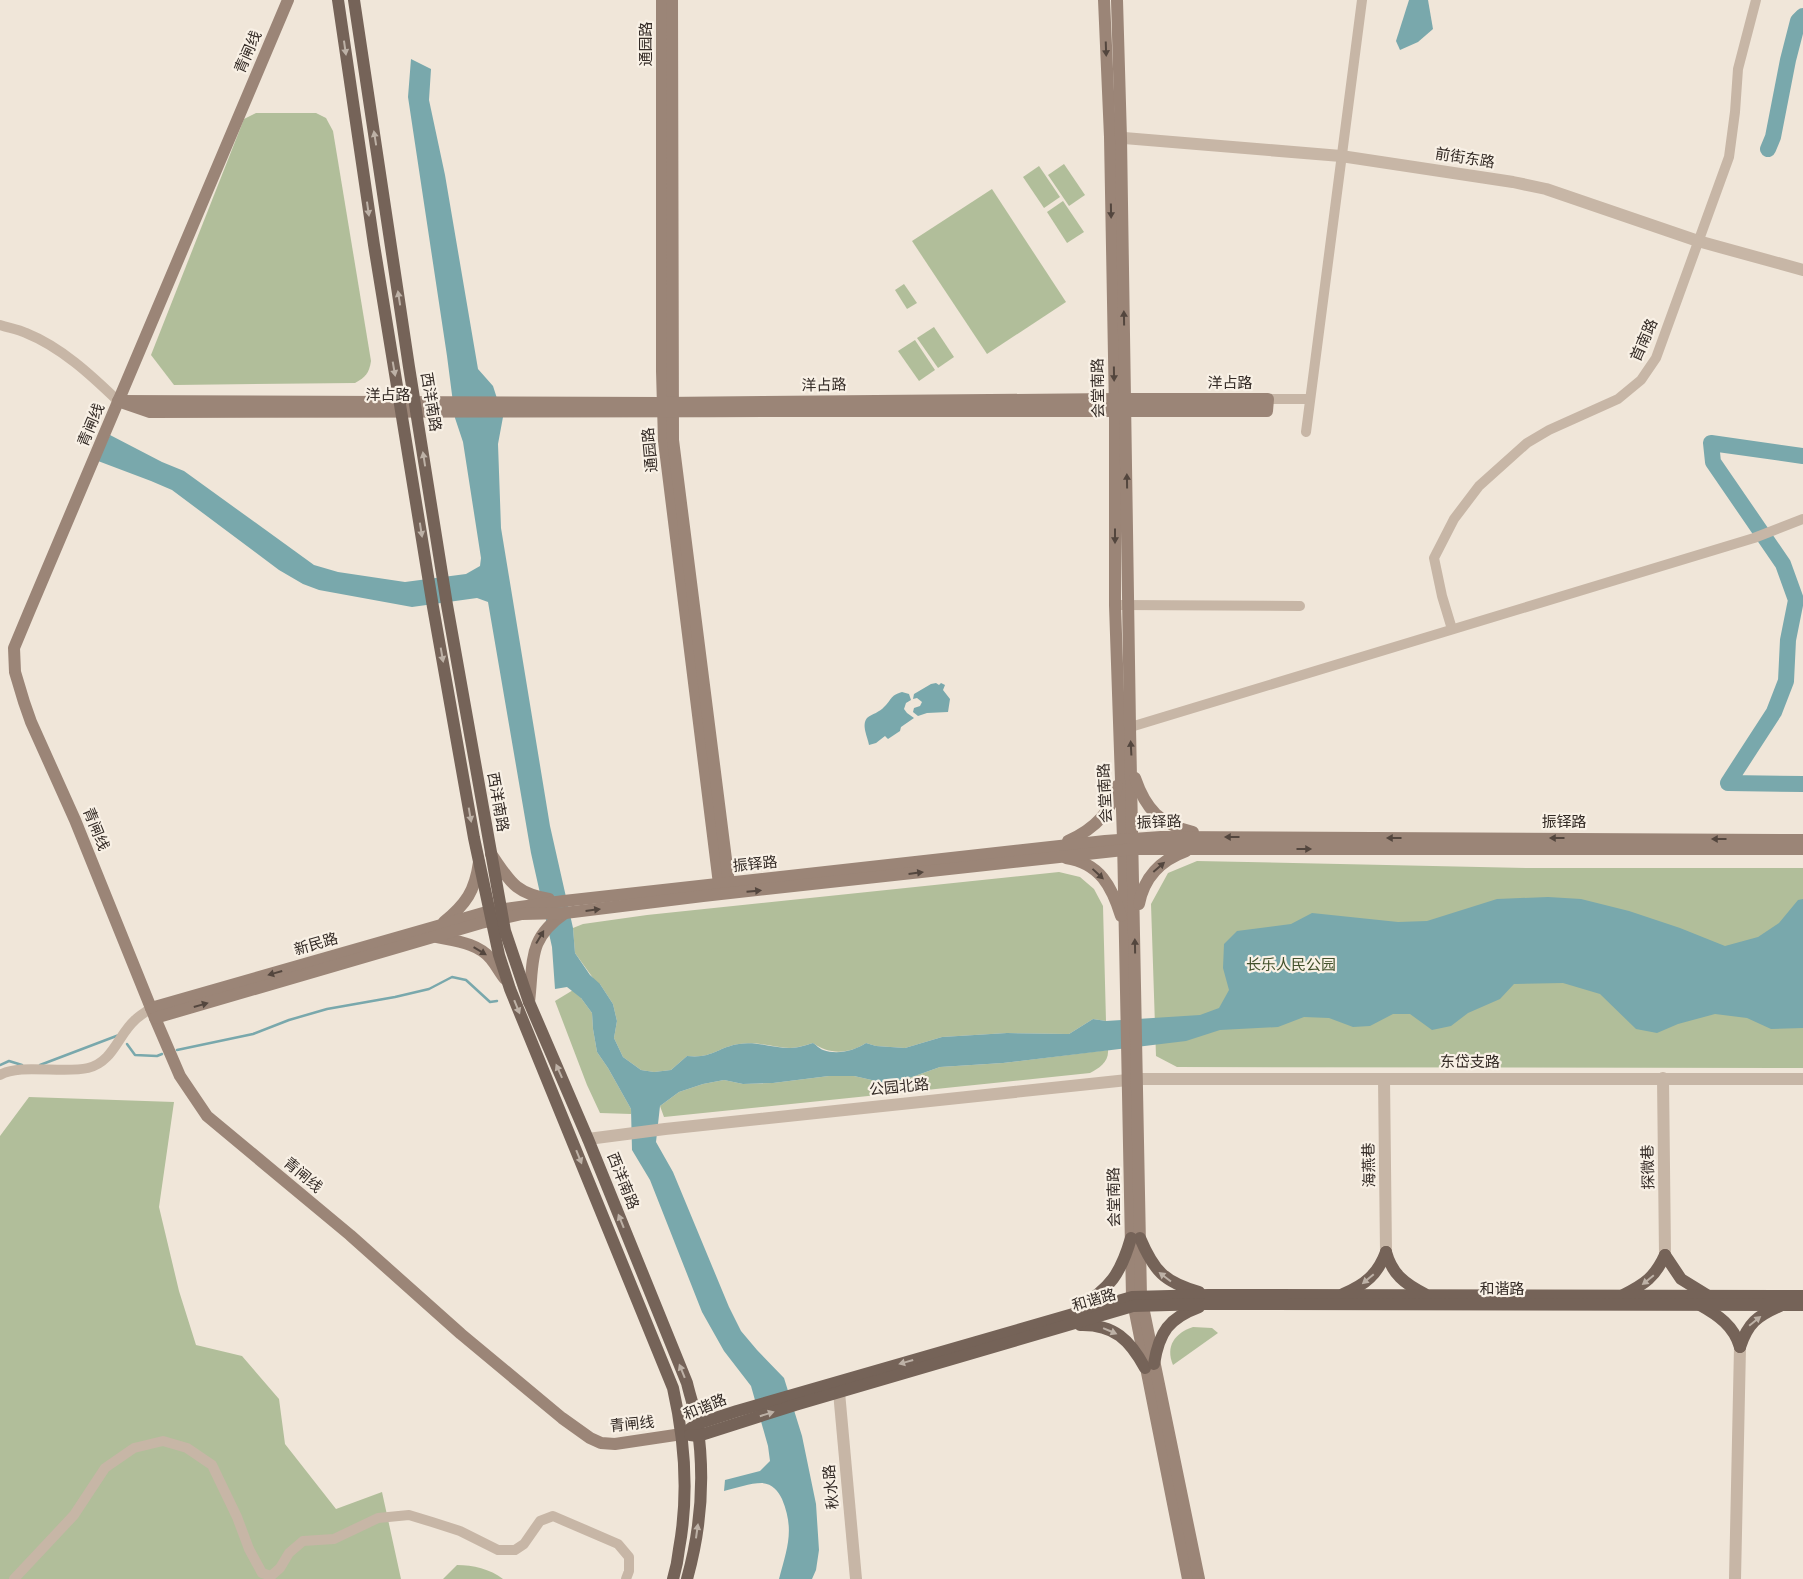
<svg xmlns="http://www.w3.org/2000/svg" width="1803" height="1579" font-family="Mulish,'Noto Sans SC',sans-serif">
<rect width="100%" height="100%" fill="#f0e6d9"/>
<g fill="#b1be9a">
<path d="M256,113H316L326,118L333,131L371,361C369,373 366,377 355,383L174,385L151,355L244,119Z"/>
<polygon points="1064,164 1085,195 1069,206 1048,175"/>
<polygon points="1039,166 1060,197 1044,208 1023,177"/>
<polygon points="992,189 1066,302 987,354 912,241"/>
<polygon points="1063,201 1084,232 1067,243 1047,212"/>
<polygon points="904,284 917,303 907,309 895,290"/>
<polygon points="934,327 954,357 938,368 917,338"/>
<polygon points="915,340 935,370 919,381 898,351"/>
<polygon points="1197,861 1528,868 1803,868 1803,1068 1177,1067 1156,1056 1151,904 1168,873"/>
<path d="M1059,872L1080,877L1094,889L1103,906L1106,1021L1093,1019L1069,1034L1007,1033L942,1037L905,1048L876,1046L866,1043C849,1054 829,1055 813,1043C806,1045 797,1048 790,1048C773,1047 756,1041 739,1044C718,1047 712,1059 687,1056L671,1070L654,1072L641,1070L623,1057L614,1038L617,1021L613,1004L600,984L581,998L592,1013L593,1029L597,1052L608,1068L631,1109V1114L600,1113L587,1085L555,1001L593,978L575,953L573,928L583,924L647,915Z"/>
<path d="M1108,1050C1109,1062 1099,1068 1090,1073L664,1117L660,1106L679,1092L703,1084L724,1080L743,1084L773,1083L829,1076H854L885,1083L912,1077L940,1067L1003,1063Z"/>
<polygon points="29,1097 174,1102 159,1207 179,1291 196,1345 242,1356 279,1399 285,1444 336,1509 382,1492 401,1579 0,1579 0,1136"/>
<path d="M1193,1327L1212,1328L1218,1333L1173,1365C1165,1346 1175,1333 1193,1327Z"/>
<path d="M457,1565C473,1565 490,1569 503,1579H443Z"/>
</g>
<g fill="#79a8ac">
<polygon points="1409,0 1428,0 1433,29 1418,42 1400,50 1396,41"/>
<path d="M411,59L431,69L429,100L445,175L478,369L493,386L503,417L498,444L501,528L550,826L573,928L575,953L590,975L600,984L613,1004L617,1021L614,1038L623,1057L641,1070L654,1072L671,1070L687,1056C712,1059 718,1047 739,1044C756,1041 773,1048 790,1048C798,1048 806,1045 813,1043C816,1045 820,1049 823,1050C837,1055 854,1051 866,1043L876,1046L905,1048L942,1037L1007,1033L1069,1034L1093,1019L1106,1021L1200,1015L1219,1008L1229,990L1223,968L1224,944L1237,931L1291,924L1312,913L1398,922L1427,921L1497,899L1548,897L1581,899L1629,911L1680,928L1725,946L1758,937L1779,923L1798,900L1803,899V1028L1771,1029L1747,1018L1715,1014L1678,1024L1657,1033L1636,1029L1600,994L1563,983L1514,984L1500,999L1468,1013L1451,1026L1432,1030L1410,1014H1393L1370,1026L1353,1027L1329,1018L1304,1017L1278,1027L1220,1030L1186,1041L1003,1063L940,1067L912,1077L885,1083L854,1076H829L773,1083L743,1084L724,1080L703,1084L679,1092L660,1106L656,1142L673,1172L729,1307L741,1331L757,1350L784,1378L802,1436L816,1504L819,1550L816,1570L812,1579H779C787,1549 795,1530 782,1499C778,1491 773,1484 762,1483C750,1483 736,1488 724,1491L725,1480L760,1471L770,1461L768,1446L751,1386L724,1351L702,1312L650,1180L632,1150L631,1109L608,1068L597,1052L593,1029L592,1013L581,998L567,987L555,989L552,947L531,853L488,602L477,598L412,607L319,590L303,584L279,570L172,490L151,481L98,461L110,435L162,462L184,471L314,565L338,572L405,582L466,574L480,566L481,558L463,442L455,418L447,356L408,97Z"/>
<polygon points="936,683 939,685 941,683 945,685 943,690 950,699 948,712 927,713 918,716 913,712 914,708 920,706 922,702 917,698 913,699 914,694 931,684"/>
<path d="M902,692L909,694L911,700L906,703L904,709L907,713L914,718L901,727L900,731L888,739L885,736L876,743L869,745C868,738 861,725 867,718C872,714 880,712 884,707C892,700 889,696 902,692Z"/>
</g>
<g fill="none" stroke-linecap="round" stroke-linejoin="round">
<g stroke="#79a8ac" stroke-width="2.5">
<polyline points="127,1044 135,1055 157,1056 162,1054"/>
<polyline points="177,1050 253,1034 289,1020 327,1009 395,997 429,989 452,977 466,980 490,1002 497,1001"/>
<polyline points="0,1065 9,1061 22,1065"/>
<polyline points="40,1065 119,1035"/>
</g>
<g stroke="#79a8ac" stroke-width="16">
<polyline points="1768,149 1773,137 1788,60 1798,21 1803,16"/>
<polyline points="1803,456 1711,443 1713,462 1783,564 1796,600 1788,640 1786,681 1774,712 1728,783 1803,784"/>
</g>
<g stroke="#c7b6a6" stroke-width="10">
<path d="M0,325C9,328 18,329 26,333C61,347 91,375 118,401"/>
<polyline points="1268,399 1310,399"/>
<polyline points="1306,432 1362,0"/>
<polyline points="1121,605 1300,606"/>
<polyline points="1452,629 1442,596 1434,558 1454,519 1479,486 1527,443 1549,430 1618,399 1641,380 1656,358 1729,157 1735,112 1738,69 1756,0"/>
<polyline points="1124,729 1754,538 1803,519"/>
<path d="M0,1075C19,1063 63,1074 88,1068C113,1062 118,1035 135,1020C140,1015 146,1012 151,1008"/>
<polyline points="14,1579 74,1515 105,1468 134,1448 163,1441 187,1448 212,1465 237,1517 249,1549 262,1573 271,1576 280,1568 289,1553 303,1541 334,1539 378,1518 409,1515 432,1522 460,1531 498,1550 515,1550 524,1544 540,1521 553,1516 618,1544 629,1557 629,1571 626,1579"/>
</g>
<g stroke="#c7b6a6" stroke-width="12">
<polyline points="1112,137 1341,156 1513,182 1546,189 1698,241 1803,270"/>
<polyline points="1663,1078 1665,1255"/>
<polyline points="1384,1079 1386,1252"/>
<polyline points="588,1139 665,1129 1137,1079 1803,1079"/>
<polyline points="839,1392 856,1579"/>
<polyline points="1735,1579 1740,1347"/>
</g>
<g stroke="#9b8577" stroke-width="12">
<polyline points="288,0 29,612 14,648 15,672 24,702 31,722 75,820 155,1018 180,1076 207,1116 350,1235 461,1334 562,1418 590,1438 601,1443 615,1444 682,1434"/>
<polyline points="662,0 662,371 664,441 720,892"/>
<polyline points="672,0 673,440 730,891"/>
<polyline points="1104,0 1110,137 1115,412 1115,605 1123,839 1132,1297 1188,1579"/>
<polyline points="1117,0 1121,138 1130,727 1141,1297 1199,1579"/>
<path d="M1115,399H1268L1267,411C895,412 522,410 150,412L118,401L663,403Z"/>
<path d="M1135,778C1146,810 1160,824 1193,832"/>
<path d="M1068,841C1092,830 1112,814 1117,786"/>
<path d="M491,854C510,881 514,893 549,899"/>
<path d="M1066,858C1100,863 1112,887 1121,916"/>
<path d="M1139,904C1144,877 1161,860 1186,851"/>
<path d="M444,922C466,904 475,891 479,862"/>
<path d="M436,937C455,941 478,943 491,959C496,965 500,973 505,979"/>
<path d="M529,1002C534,961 527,939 565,913"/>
<polyline points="151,1008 490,911 564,901 1105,841 1161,837 1803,840"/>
<polyline points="155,1018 481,923 522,914 565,913 703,896 1133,849 1803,849"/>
</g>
<g stroke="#756358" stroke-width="12">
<path d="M338,0L374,245L433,607L474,838L499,955L510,989L673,1388C685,1441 689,1495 679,1549C678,1559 676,1569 673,1579"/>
<path d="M354,0L409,367L447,605L505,931L529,1002L588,1139L687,1383C690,1396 695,1410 697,1423C705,1475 701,1529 687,1579"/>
<path d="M1140,1238C1154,1271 1164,1282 1199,1292"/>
<path d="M1386,1252C1392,1274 1405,1284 1425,1294"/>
<polyline points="1665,1255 1681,1279 1707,1295"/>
<path d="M1343,1294C1365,1285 1378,1274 1386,1252"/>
<path d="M1623,1295C1645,1284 1655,1277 1665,1255"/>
<path d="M1700,1305C1718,1315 1734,1326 1740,1347"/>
<path d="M1079,1307C1110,1289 1121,1273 1131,1238"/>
<path d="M1080,1325C1114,1324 1130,1340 1145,1368"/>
<path d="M1740,1347C1748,1323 1757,1316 1780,1306"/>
<path d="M1154,1364C1159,1332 1169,1318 1199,1307"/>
<polyline points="690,1429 697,1424 737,1411 1132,1297 1208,1295 1803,1296"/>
<polyline points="690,1435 698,1436 795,1405 1133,1306 1206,1304 1803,1305"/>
</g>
</g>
<defs><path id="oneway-solid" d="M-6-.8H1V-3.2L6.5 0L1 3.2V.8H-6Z" transform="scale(1.25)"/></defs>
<g fill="#bdb1a6">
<use href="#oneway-solid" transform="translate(345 48) rotate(82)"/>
<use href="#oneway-solid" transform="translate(375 138) rotate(-99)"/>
<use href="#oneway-solid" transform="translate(368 209) rotate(82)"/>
<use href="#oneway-solid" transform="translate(399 298) rotate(-99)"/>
<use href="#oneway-solid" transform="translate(394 369) rotate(80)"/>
<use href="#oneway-solid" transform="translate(424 459) rotate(-99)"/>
<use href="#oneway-solid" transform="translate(421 530) rotate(81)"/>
<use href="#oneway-solid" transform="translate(442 655) rotate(80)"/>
<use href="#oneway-solid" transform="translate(470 815) rotate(80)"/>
<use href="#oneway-solid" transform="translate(517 1007) rotate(68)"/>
<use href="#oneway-solid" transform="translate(559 1071) rotate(-114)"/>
<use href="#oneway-solid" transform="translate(579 1157) rotate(68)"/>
<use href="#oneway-solid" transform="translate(621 1221) rotate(-112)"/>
<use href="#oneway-solid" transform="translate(1165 1277) rotate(-143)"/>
<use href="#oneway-solid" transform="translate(1368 1279) rotate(140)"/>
<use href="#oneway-solid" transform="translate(1648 1280) rotate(141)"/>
<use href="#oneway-solid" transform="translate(1755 1321) rotate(-39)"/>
<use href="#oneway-solid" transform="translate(1110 1331) rotate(23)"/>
<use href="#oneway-solid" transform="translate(906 1362) rotate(164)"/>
<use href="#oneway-solid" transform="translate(682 1371) rotate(-112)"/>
<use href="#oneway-solid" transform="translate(767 1414) rotate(-17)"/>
<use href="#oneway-solid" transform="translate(697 1531) rotate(-82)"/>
</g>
<g fill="#53463e">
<use href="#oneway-solid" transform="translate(1106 49) rotate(88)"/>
<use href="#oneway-solid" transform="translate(1111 211) rotate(89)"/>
<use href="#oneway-solid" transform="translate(1124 318) rotate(-91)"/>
<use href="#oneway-solid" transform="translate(1114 374) rotate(89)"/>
<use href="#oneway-solid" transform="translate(1127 481) rotate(-91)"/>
<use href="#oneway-solid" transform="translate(1115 536) rotate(90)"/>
<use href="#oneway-solid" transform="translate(1131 748) rotate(-93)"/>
<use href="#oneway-solid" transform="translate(1232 837) rotate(-180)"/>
<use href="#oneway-solid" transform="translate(1394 838) rotate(-180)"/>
<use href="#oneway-solid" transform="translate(1557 838) rotate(-180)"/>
<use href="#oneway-solid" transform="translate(1719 839) rotate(-180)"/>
<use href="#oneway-solid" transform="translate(1304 849)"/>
<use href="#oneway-solid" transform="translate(1159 867) rotate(-41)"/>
<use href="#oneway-solid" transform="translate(916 873) rotate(-7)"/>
<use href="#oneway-solid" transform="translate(1098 874) rotate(43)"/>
<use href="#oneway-solid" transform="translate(754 891) rotate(-5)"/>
<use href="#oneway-solid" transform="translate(593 910) rotate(-7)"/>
<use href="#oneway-solid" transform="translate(540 937) rotate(-59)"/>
<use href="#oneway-solid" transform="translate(1135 946) rotate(-91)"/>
<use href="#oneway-solid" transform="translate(480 951) rotate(31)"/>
<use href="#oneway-solid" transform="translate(275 973) rotate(164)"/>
<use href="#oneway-solid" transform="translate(201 1005) rotate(-16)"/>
</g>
<g text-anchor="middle" stroke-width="4.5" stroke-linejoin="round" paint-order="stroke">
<g font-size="15" fill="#342b26" stroke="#f8f0e5">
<text transform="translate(646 44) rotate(-90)" y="5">通园路</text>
<text transform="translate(248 52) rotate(-66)" y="5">青闸线</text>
<text transform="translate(1465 158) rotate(9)" y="5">前街东路</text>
<text transform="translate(1644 340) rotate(-66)" y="5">首南路</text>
<text x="1230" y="388">洋占路</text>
<text transform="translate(824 385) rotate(-1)" y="5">洋占路</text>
<text transform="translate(1098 388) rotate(-91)" y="5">会堂南路</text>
<text x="388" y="400">洋占路</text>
<text transform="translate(431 402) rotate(81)" y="5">西洋南路</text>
<text transform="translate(91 425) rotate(-67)" y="5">青闸线</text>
<text transform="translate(650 450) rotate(-95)" y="5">通园路</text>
<text transform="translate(1105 793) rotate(-93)" y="5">会堂南路</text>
<text transform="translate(498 802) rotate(80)" y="5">西洋南路</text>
<text transform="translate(1159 822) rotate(-2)" y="5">振铎路</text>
<text x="1564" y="827">振铎路</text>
<text transform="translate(96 829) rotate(68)" y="5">青闸线</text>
<text transform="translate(755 864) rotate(-6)" y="5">振铎路</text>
<text transform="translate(316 944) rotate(-16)" y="5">新民路</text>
<text x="1470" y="1067">东岱支路</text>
<text transform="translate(899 1087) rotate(-6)" y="5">公园北路</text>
<text transform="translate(1369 1165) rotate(-91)" y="5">海燕巷</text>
<text transform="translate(1648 1167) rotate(-91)" y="5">探微巷</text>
<text transform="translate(303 1175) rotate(40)" y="5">青闸线</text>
<text transform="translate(623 1181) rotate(68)" y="5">西洋南路</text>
<text transform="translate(1114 1197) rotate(-91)" y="5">会堂南路</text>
<text x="1502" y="1294">和谐路</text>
<text transform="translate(1094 1300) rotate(-16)" y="5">和谐路</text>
<text transform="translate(705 1407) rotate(-22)" y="5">和谐路</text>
<text transform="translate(632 1424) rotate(-6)" y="5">青闸线</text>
<text transform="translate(831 1487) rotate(-95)" y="5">秋水路</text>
</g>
<g font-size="15" fill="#42512b" stroke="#f8f0e5">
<text x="1291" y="970">长乐人民公园</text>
</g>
</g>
</svg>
